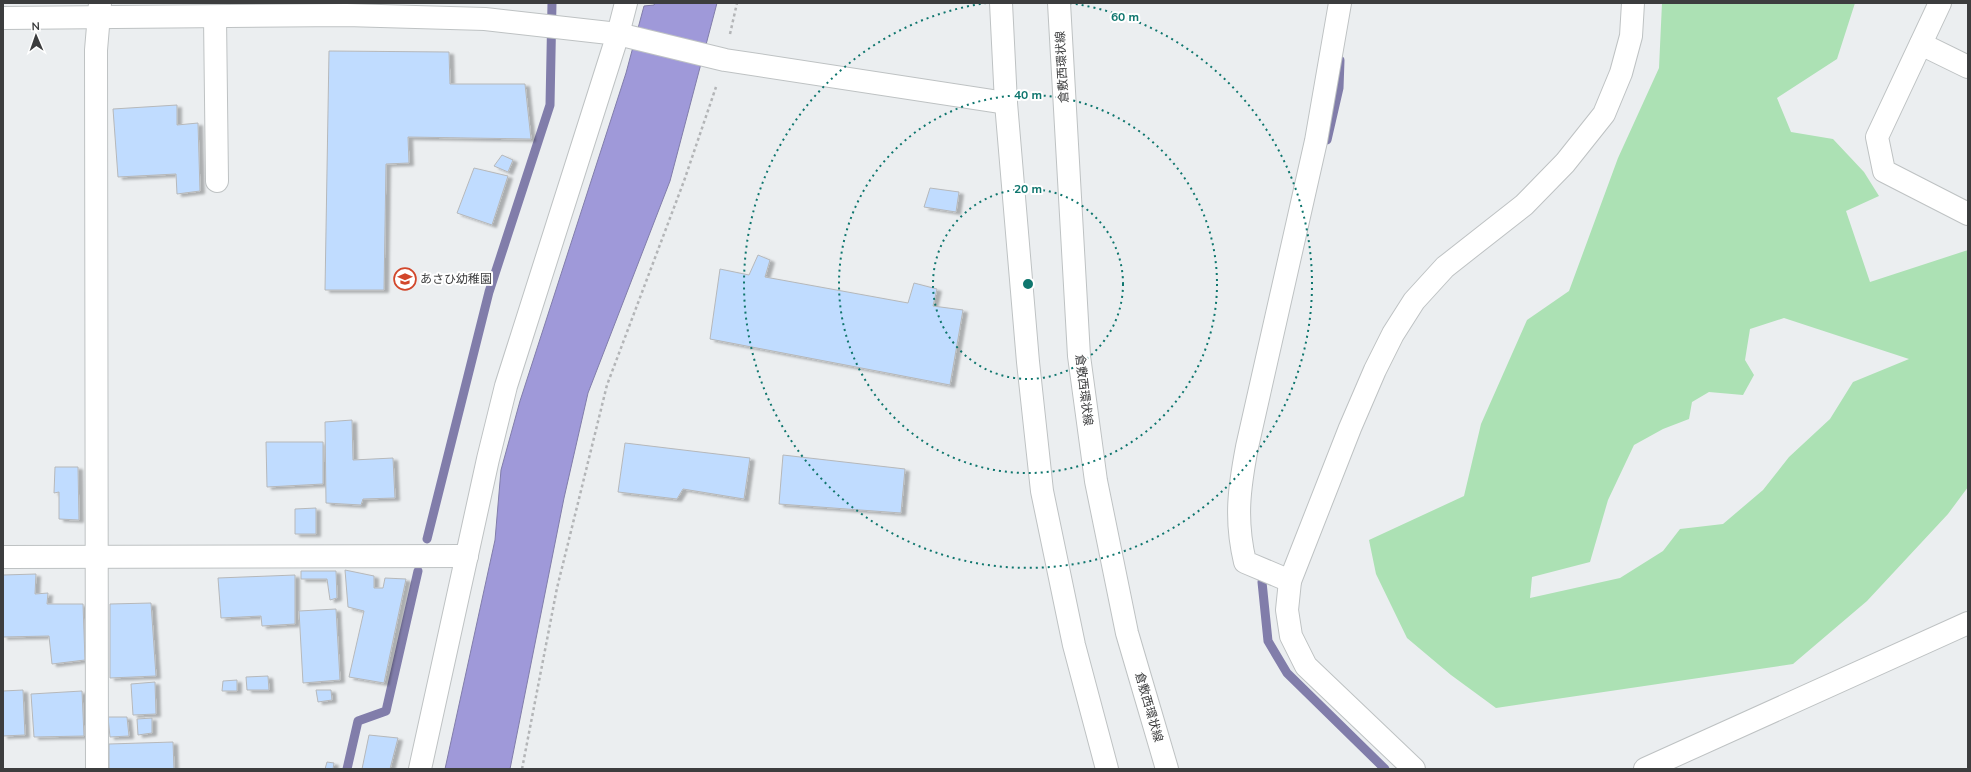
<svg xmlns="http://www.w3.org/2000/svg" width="1971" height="772" font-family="'Nunito Sans','Noto Sans JP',sans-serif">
<defs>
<filter id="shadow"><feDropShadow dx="4.5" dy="2.5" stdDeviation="1" flood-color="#0004"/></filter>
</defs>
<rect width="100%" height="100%" fill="#ebeef0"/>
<path fill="#ace1b4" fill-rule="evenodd" d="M1662,3H1855L1837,59L1777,98L1791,132L1833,139L1864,172L1879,196L1846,211L1870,282L1968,250V487L1948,514L1867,601L1793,664L1496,708L1451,675L1407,638L1376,574L1369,540L1464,496L1481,424L1527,320L1569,291L1618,158L1659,68ZM1784,318L1909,359L1853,382L1830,419L1789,457L1763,490L1723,524L1680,529L1663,551L1620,578L1530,598L1532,577L1590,562L1608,500L1634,445L1663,429L1689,419L1692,402L1709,392L1743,395L1754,375L1745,360L1750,329Z"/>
<polygon fill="#9f99d9" stroke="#817daa" points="655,3 717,3 670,181 588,393 564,498 510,769 445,769 495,540 501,470 520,401 626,73 644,6 654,5"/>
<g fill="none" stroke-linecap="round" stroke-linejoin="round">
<g stroke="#817daa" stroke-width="9">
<polyline points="1327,140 1339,88 1340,60"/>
<polyline points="427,539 489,292 550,105 552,3"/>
<polyline points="1262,582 1268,641 1287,673 1385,769"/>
<polyline points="347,769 358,721 386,711 418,571"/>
</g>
</g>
<g fill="#c0dcff" stroke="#b6b8ba" filter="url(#shadow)">
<polygon points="329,51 449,52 450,84 525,84 531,139 408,137 409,163 386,164 384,290 325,290"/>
<polygon points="177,105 177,125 198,123 200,191 177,194 176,174 118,177 113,109"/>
<polygon points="502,155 513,160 508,172 494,166"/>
<polygon points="474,168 508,176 492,225 457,213"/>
<polygon points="930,188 959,192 956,212 924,207"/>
<polygon points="758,255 770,260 765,277 908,303 914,283 937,289 933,306 963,310 950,385 710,339 720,269 749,275"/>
<polygon points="352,420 353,460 393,458 395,498 363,499 361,505 326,503 325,422"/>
<polygon points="266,442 323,442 323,484 267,487"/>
<polygon points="625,443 750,458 744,499 683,489 677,499 618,492"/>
<polygon points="783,455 905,469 901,513 779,504"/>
<polygon points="55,467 78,467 79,520 59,519 59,492 54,493"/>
<polygon points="316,508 316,534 295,534 295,509"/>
<polygon points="345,570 374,576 374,588 383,588 385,578 406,579 384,683 349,677 364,611 348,607"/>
<polygon points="301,571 336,571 337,598 330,600 327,579 301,579"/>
<polygon points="36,574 35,594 48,593 47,604 83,604 85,660 52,664 49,636 3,637 3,575"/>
<polygon points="295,575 295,624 262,626 261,616 221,618 218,578"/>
<polygon points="151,603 156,676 110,678 110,604"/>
<polygon points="336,609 340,680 303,683 299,611"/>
<polygon points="268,676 269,690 247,690 246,677"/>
<polygon points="237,680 237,691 222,691 223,681"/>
<polygon points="155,682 156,714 133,715 131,684"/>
<polygon points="23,690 25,735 3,736 3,691"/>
<polygon points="316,690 331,690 332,700 318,702"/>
<polygon points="82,691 84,736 34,737 31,694"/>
<polygon points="108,717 127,717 129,736 110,737"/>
<polygon points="152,718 152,733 138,735 137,719"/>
<polygon points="369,735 398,738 390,769 362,769"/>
<polygon points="173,742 174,769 109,769 109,744"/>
<polygon points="327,762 334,763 333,769 325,769"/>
</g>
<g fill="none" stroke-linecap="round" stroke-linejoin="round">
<g stroke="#bec2c3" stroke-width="24">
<g id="minor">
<polyline points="1940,3 1877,137 1884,171 1968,214"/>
<polyline points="215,17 217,181"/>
<polyline points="1921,44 1968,67"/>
<polyline points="3,557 467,556"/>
<path d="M1290,581L1245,562C1235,520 1239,489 1247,447L1316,141L1340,3"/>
<polyline points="97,769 96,50 100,3"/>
<polyline points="1414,769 1306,666 1291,636 1287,610 1290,581 1350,428 1375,370 1393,334 1414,301 1445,267 1524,205 1565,163 1604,114 1621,73 1631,36 1633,3"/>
<polyline points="1645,769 1968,623"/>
</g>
</g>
<g stroke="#bec2c3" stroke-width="24">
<g id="tertiary">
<polyline points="3,18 346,15 485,19 618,34 725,60 1006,103"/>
<polyline points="420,769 488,459 506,386 618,34 626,3"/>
</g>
</g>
<g stroke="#bec2c3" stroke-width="24">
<g id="secondary">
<polyline points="1001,3 1006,103 1028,362 1042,491 1074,645 1107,769"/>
<polyline points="1059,3 1079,356 1096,481 1127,633 1167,769"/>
</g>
</g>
<g stroke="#b3b5b7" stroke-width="2.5" stroke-dasharray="3 3" stroke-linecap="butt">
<polyline points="730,34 737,3"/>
<polyline points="522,769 557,588 607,385 684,181 716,87"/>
</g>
<use href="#minor" stroke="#fff" stroke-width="22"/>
<use href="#tertiary" stroke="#fff" stroke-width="22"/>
<use href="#secondary" stroke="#fff" stroke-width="22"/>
</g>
<g fill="none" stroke="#0f766e" stroke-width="2" stroke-dasharray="2 4">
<circle cx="1028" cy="284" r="95"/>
<circle cx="1028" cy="284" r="189"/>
<path d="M1070 3A284 284 0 1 1 986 3"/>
</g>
<defs>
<g id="school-ring" transform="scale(1.15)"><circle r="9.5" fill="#fff" stroke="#d2472b" stroke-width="1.5"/><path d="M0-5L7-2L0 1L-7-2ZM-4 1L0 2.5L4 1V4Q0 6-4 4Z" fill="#d2472b"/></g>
</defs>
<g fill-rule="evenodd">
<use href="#school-ring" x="405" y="279"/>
</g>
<g text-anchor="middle" stroke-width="4" stroke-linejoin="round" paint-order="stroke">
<g font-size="12" fill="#3c3d3e" stroke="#fff">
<text transform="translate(1062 67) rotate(-93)" y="4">倉敷西環状線</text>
<text transform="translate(1084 390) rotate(83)" y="4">倉敷西環状線</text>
<text transform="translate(1149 707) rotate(74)" y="4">倉敷西環状線</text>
</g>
<g font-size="12" fill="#3c3d3e" stroke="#fff" text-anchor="start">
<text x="420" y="283">あさひ幼稚園</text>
</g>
</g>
<circle cx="1028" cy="284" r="6" fill="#0f766e" stroke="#fff" stroke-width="2"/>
<g font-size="12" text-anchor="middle" font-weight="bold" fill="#0f766e" stroke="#fff" stroke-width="4" stroke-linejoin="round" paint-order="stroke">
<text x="1125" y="21">60 m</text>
<text x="1028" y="99">40 m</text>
<text x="1028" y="193">20 m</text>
</g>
<rect width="1971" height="772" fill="none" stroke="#3c3d3e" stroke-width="8"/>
<g transform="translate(36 36) rotate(358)" stroke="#ffffff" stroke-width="3" paint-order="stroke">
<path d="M0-3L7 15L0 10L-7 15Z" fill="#3c3d3e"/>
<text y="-6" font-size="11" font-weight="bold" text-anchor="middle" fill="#3c3d3e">N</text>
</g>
</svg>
